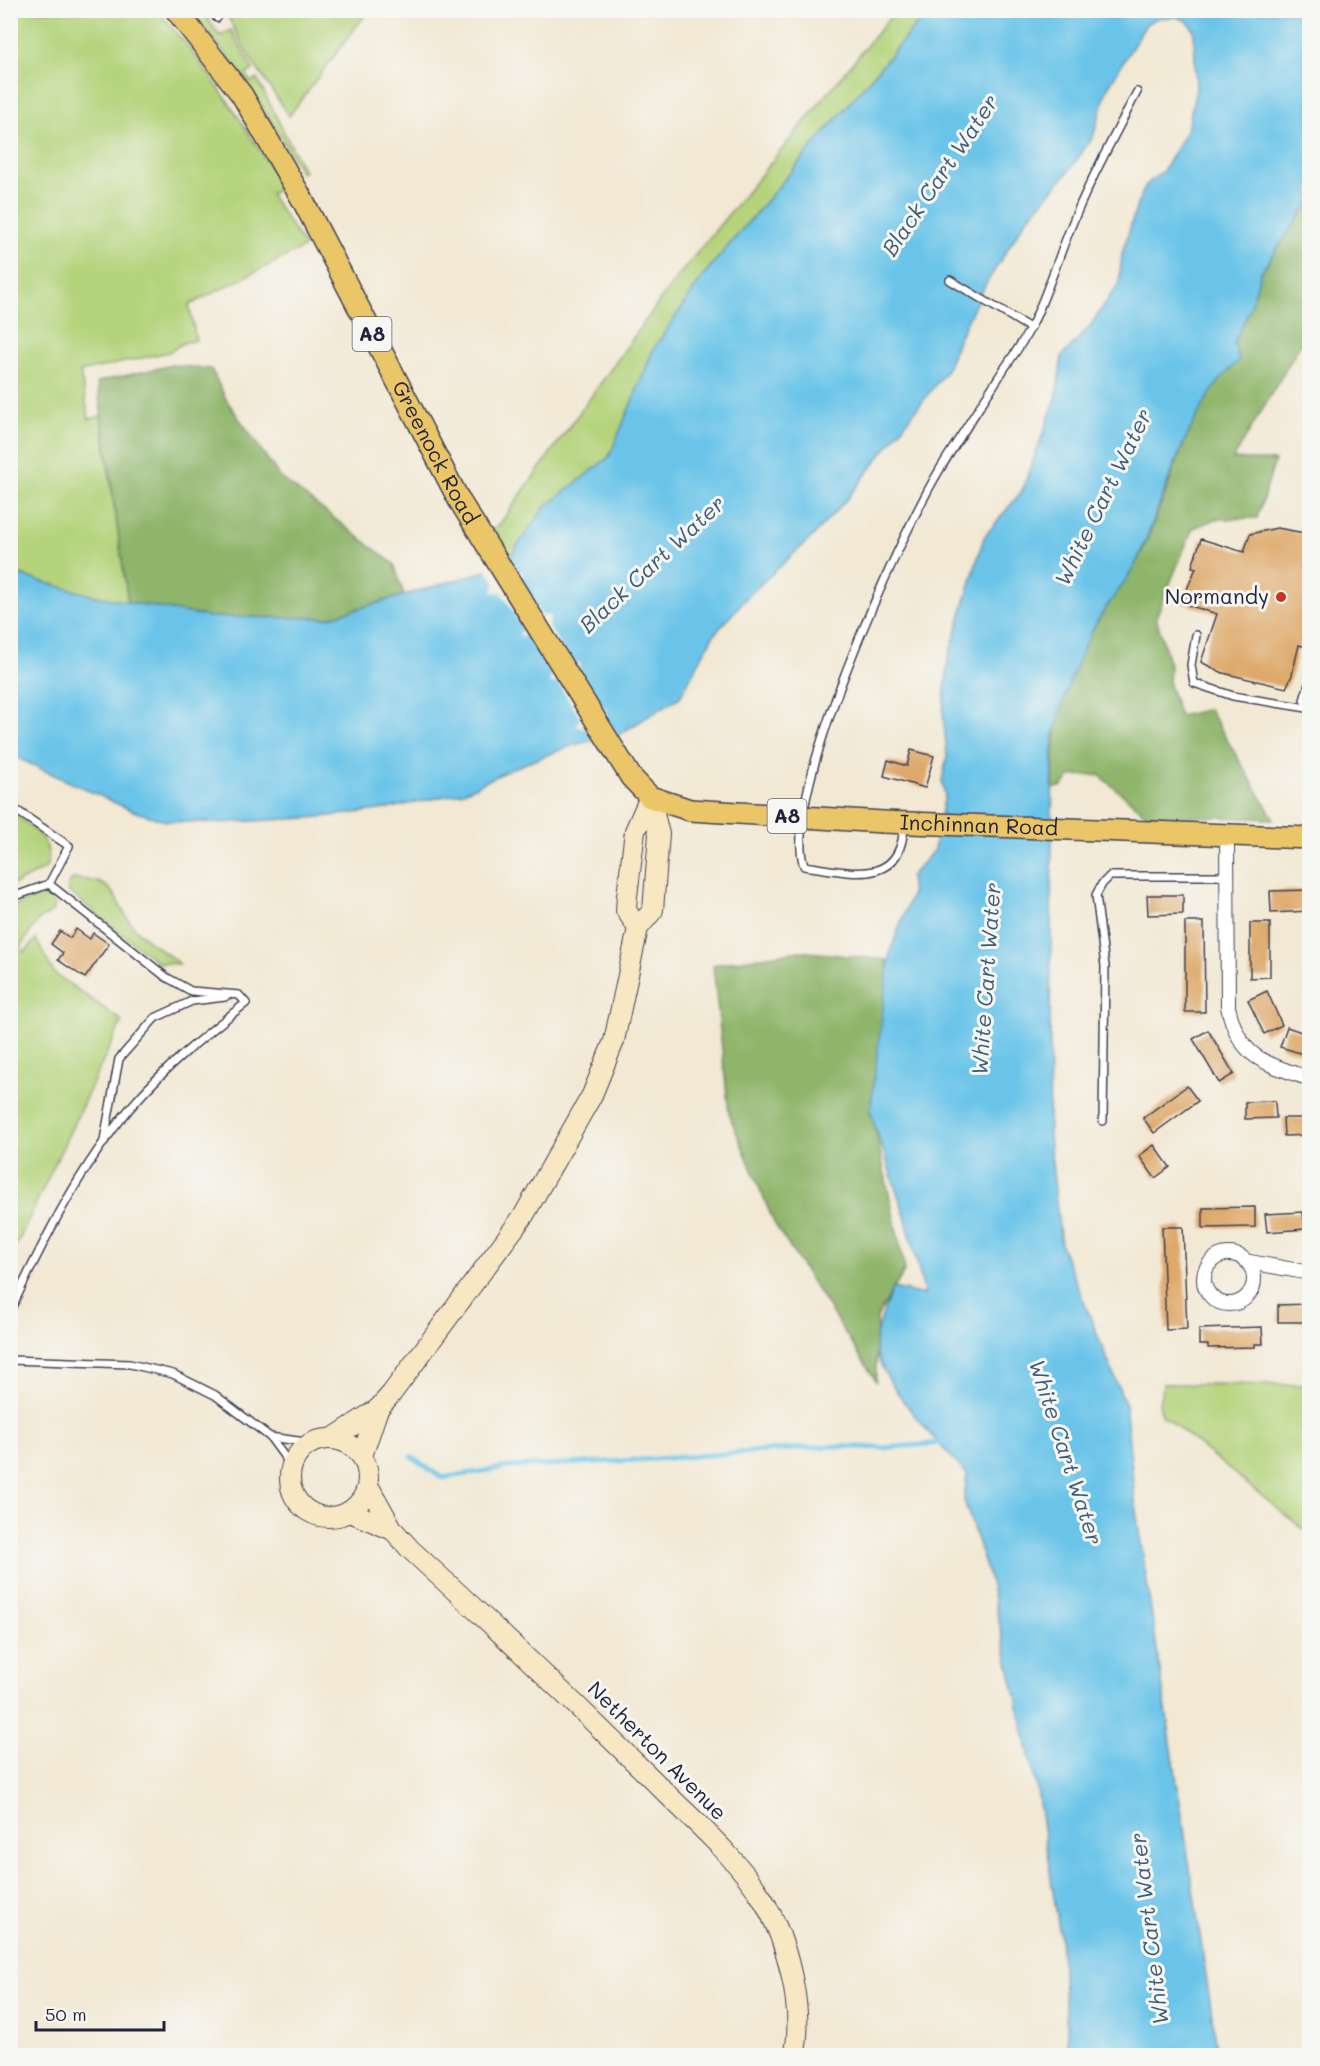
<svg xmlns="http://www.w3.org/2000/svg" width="1320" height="2066" font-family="Mali,sans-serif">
<rect width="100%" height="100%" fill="#f6f6f2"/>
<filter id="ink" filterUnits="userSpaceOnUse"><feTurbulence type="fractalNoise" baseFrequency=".0167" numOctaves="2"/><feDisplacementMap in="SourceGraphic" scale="12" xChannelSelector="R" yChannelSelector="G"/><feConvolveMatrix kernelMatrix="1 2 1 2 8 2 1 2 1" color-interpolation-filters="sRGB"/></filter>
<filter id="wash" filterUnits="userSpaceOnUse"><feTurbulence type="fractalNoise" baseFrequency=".008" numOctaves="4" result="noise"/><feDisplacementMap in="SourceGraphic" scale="24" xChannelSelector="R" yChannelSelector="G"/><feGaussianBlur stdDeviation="1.35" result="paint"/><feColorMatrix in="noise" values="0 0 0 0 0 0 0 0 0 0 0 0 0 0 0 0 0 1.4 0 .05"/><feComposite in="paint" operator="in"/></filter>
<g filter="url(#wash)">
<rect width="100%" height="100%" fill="#f2e8d3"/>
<g fill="#b4d37a" stroke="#6b7a5a" stroke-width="1.5">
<path d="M10,11H158C206,65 246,125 282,188L270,194L305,247L189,305L196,340L183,343L169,352L80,372L89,419L101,416L128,602C89,595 45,587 11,570Z"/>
<path d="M191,11H202L220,36L231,30L253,70L246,74L250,82L257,79L304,171L301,173C270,115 234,61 191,11Z"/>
<polygon points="225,11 368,11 289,116 248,55"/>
<polygon points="895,11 928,11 706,272 654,348 610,457 546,507 507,560 491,530 499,525 674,281"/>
<path d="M11,811C29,827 57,841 46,868L11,886Z"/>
<path d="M73,879C121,880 109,896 133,926C145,940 165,952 180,964L159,963L74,896L69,892L68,885Z"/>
<polygon points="42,895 51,897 55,905 51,913 38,920 20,947 25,952 36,939 54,973 122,1021 11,1257 11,909 22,902"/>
<polygon points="1163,1384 1309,1385 1309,1534 1162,1415 1159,1404"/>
</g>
<g fill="#8fb56a" stroke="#586c52" stroke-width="1.5">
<path d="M1309,201V330L1233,459L1275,461L1257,518L1216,519L1193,528L1156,617L1170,665L1169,685L1180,716L1209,709L1274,819L1147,815L1099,775L1071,776L1062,786L1053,789C1053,757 1054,726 1064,695C1073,669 1084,643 1098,620C1110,600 1125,583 1136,563C1170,501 1182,406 1239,361L1234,343L1250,308L1261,272Z"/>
<polygon points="172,365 211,369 227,401 280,477 394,564 404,595 327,618 210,617 128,602 97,382"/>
<polygon points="799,951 887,960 889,994 875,1127 905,1270 877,1317 876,1381 774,1223 729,1114 713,965"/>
</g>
<path fill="#6bc4e9" stroke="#467392" stroke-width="1.5" d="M928,11H1309L1310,201L1261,272L1250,308L1234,343L1239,361C1190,400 1163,501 1138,559C1128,581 1110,599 1098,620C1076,658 1064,697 1053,739L1049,1136L1061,1245L1125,1403L1136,1510L1218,2055H1069L1060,1936L1037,1790L989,1577L964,1500L967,1474C942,1448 879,1381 875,1346C874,1334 888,1301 892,1288L925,1295L906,1219L870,1111L890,952L912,893L910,877L934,850L945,795L942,781L947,756L943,713L948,659L984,537L1022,491L1056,398L1062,356L1090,326L1119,283L1122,254L1138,202L1146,185L1163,171L1187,129L1196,90L1194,30L1187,21L1177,17L1157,18L1146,24L1107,89L1093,137L1068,172L1024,223L984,287L958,340L947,370L847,499L814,535L748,596L713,636L680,697L618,735L573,745L511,769L464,792L386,809L322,817L219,823L166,821L133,811L11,755V570L22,576L95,596L210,617L327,618L503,566L545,507L609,457L654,348L706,272Z"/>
<polygon fill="#f2e8d3" points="501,563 514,572 524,572 520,580 541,615 551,616 548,625 571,663 581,663 577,672 598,707 608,708 605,716 619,738 595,743 586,727 576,727 580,718 558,683 549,683 552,675 528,636 519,636 523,627 501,592 492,592 496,583 485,568"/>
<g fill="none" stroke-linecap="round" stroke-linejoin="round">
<polyline stroke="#6bc4e9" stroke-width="5" points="412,1457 442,1478 508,1467 656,1459 831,1446 883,1448 942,1443"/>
</g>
<g id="blocks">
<g fill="#dea96b">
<polygon points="1277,528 1310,534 1310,638 1307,647 1299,645 1292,675 1286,688 1223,673 1201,662 1217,614 1181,603 1196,568 1192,567 1201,539 1244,552 1250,534"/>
<polygon points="911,750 934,756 925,788 884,776 888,760 907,766"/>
<polygon points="1310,890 1310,911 1271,913 1270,891"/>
<polygon points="1147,895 1183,895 1183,914 1148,915"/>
<polygon points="1185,922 1204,922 1205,1012 1185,1012"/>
<polygon points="1250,923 1270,923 1270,977 1250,978"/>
<polygon points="76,929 90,939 93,933 109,944 85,978 58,960 63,953 51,944 60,931 70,938"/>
<polygon points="1267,991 1282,1025 1264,1034 1248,1000"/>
<polygon points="1287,1027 1310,1035 1310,1056 1280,1047"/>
<polygon points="1208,1030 1234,1074 1219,1083 1193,1039"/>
<polygon points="1187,1086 1198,1101 1154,1133 1143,1118"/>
<polygon points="1275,1101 1276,1118 1245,1119 1245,1102"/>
<polygon points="1283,1118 1310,1118 1310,1135 1284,1136"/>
<polygon points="1154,1145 1170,1167 1155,1178 1139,1156"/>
<polygon points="1255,1207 1255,1227 1203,1228 1203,1208"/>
<polygon points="1303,1212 1305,1229 1267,1232 1265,1214"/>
<polygon points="1162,1227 1183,1227 1187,1329 1166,1330"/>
<polygon points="1310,1304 1310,1322 1278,1322 1278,1305"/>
<polygon points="1262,1327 1263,1344 1255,1344 1255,1347 1208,1348 1208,1345 1199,1345 1199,1329"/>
</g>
</g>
</g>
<g filter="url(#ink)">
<use href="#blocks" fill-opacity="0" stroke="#414052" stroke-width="1.5"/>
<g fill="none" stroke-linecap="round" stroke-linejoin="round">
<g stroke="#414052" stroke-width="10">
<g id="lane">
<polyline points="212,10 217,18"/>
<polyline points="950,280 1030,328"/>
<polyline points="1196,635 1191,665 1194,683 1233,696 1307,708"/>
<polyline points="1310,681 1304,700 1310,708"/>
<polyline points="10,806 69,846 49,884"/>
<path d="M904,824C902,889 849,872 804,866C780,796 900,536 940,469C961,435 983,402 1004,369C1013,356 1023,342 1031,327C1049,290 1061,248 1078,210C1095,170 1117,131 1137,92"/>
<path d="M10,898L49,884L166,977L191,991L239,995L246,1003C205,1035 164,1068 131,1107C79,1168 44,1240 10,1311"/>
<polyline points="1103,1121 1105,966 1096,895 1102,884 1110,876 1226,876"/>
<polyline points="104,1140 119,1059 155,1018 192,1001 225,997"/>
<polyline points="10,1360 130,1364 173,1374 215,1395 270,1437 292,1467"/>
<polyline points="270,1437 312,1443"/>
</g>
</g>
<g stroke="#414052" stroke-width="16">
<g id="street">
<path d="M1227,837L1228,1007C1240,1059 1263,1062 1310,1079"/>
<circle cx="1229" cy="1279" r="25"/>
<polyline points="1250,1262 1310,1273"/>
</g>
</g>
<g stroke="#414052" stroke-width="22">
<g id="secondary">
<polyline points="638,928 626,910 627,896 635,831 650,797"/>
<polyline points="332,1439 378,1409 392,1393 524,1215 592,1095 614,1041 638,928 653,910 659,834 650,797"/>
<circle cx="329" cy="1478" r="39"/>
<polyline points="362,1456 378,1409"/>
<path d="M368,1485L393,1530L410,1549C493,1625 574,1702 654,1781C690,1818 734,1854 762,1898C787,1939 805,2010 794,2056"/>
<polyline points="350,1512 393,1530"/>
</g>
</g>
<g stroke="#414052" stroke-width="24">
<g id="primary">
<path id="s1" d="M176,10L242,95L301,197L459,500L631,777L650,797L690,810"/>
<path id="s2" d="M883,822L1310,838"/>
</g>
</g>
<use href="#lane" stroke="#fff" stroke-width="7"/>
<use href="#street" stroke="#fff" stroke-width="14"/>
<use href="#secondary" stroke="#f7e8c3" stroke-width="20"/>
<use href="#primary" stroke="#eac669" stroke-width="21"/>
<g stroke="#414052" stroke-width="24" stroke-linecap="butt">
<polyline id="primary-bridge" points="690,810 883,822"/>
</g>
<use href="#primary-bridge" stroke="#eac669" stroke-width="21"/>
</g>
</g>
<circle fill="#c8321e" stroke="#f6f6f2" stroke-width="2" cx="1281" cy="597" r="6"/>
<g text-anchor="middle" stroke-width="6" stroke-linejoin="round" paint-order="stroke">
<g fill="#f6f6f2" stroke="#626272" stroke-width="1.5">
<rect x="352.5" y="317" width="39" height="34" rx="4.5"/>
<rect x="767.5" y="799" width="39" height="34" rx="4.5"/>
</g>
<g font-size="20" font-weight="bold" fill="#22223b">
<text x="372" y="341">A8</text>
<text x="787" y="823">A8</text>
</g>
<g font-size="21" fill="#22223b" stroke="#f6f6f2">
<text dy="7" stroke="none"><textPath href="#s1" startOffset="514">Greenock Road</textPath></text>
<text dy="7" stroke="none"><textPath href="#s2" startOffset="96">Inchinnan Road</textPath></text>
<text transform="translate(657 1751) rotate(45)" y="7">Netherton Avenue</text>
</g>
<g font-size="21" fill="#22223b" stroke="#f6f6f2" text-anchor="end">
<text x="1269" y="604">Normandy</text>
</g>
<g font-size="22" font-style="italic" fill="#3c5b78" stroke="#f6f6f2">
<text transform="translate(940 175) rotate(-56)" y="8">Black Cart Water</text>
<text transform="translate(1103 497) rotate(-64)" y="8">White Cart Water</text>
<text transform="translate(652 564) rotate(-43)" y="8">Black Cart Water</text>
<text transform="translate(986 979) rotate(-86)" y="8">White Cart Water</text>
<text transform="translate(1066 1452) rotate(72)" y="8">White Cart Water</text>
<text transform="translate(1149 1929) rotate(-97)" y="8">White Cart Water</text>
</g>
</g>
<rect width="1320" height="2066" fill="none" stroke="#f6f6f2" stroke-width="36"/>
<path d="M36 2021v9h128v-9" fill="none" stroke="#22223b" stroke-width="3"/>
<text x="45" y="2021" font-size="18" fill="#22223b" stroke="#f6f6f2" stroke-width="4.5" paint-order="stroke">50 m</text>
</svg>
